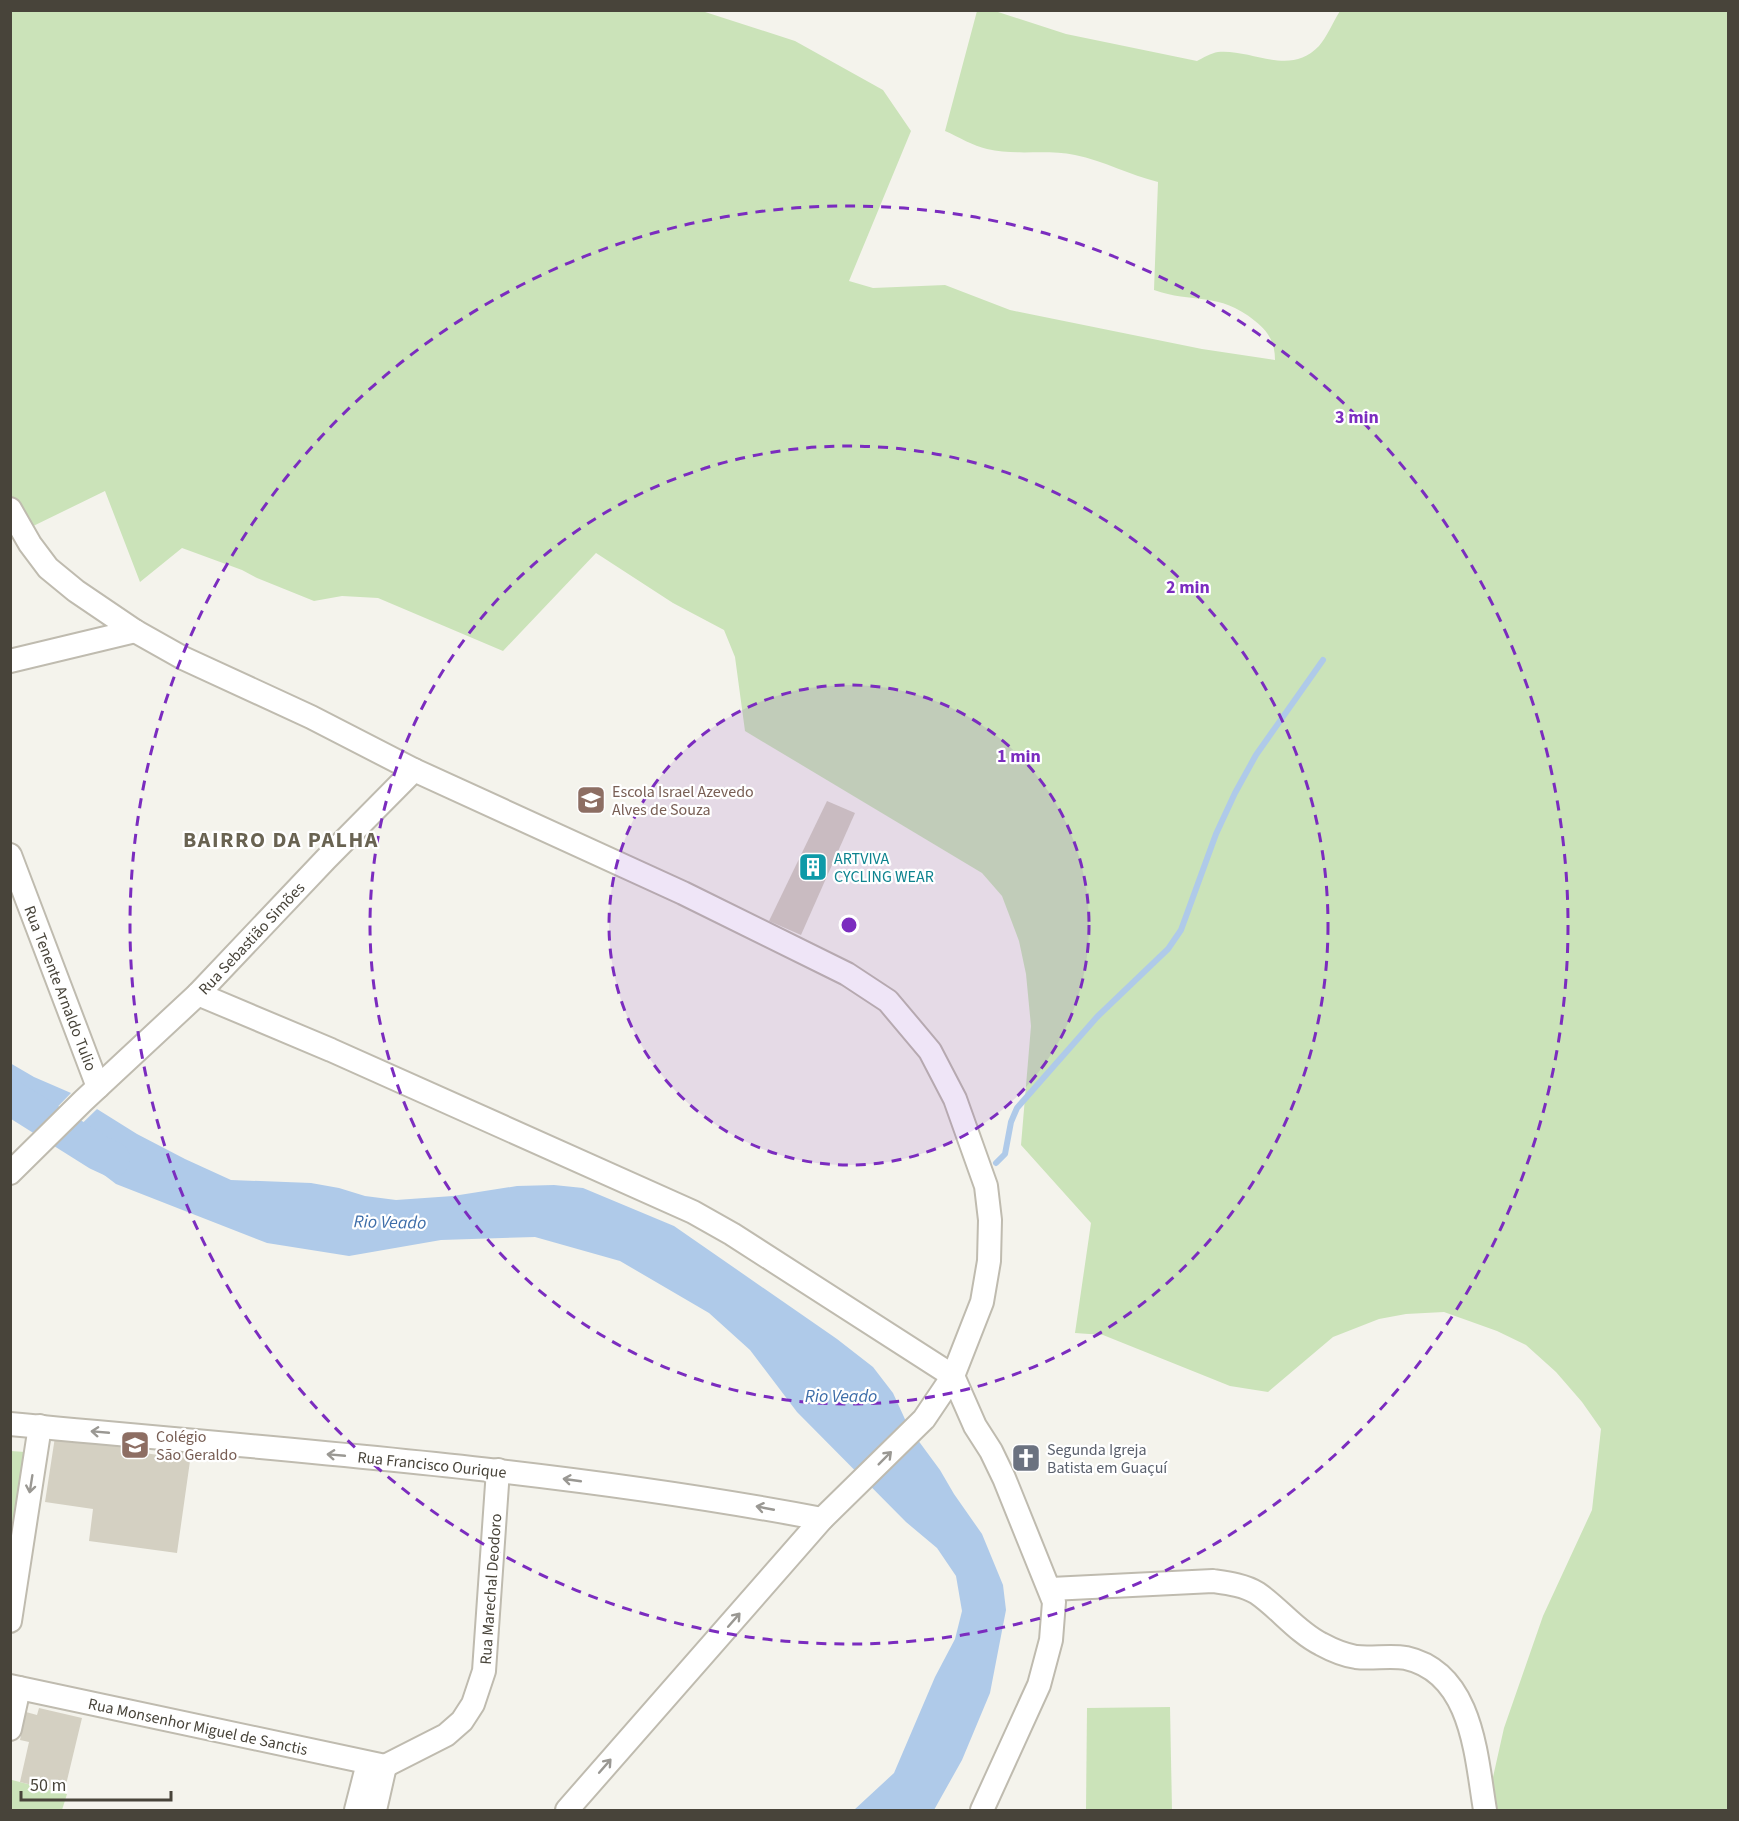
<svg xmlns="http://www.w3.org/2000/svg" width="1739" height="1821" font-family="'Source Sans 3',sans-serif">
<rect width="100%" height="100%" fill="#f4f3ec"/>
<g fill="#cbe3b9">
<path d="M11,11H702L795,41L883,90L911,131L849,281L873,288L945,285L1010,310L1202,349L1275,360C1275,343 1269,332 1255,321C1219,291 1192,304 1154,290L1158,182C1130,175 1104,161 1075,155C1046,149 1016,156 987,149C973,146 959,137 945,131L977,11H995L1066,34L1197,61C1203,58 1211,53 1218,52C1253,49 1290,77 1319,46C1327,37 1333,22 1340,11H1728V1810H1494L1491,1786L1504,1728L1543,1616L1592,1510L1601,1429L1582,1402L1556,1372L1526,1345L1497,1331L1444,1312L1406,1314L1379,1319L1333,1337L1268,1392L1230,1386L1103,1335L1075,1333L1091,1223L1021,1145L1031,1026L1026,974L1019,941L1002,896L982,873L745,731L735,657L724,630L673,603L596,553L503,651L378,598L342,596L314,601L257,578L242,570L182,548L140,582L105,491L23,531L11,499Z"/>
<polygon points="11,1451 25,1452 11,1550"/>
<polygon points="1170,1707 1172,1810 1086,1810 1087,1708"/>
<polygon points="12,1780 67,1794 62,1810 11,1810"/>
</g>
<g fill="#afcae9">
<polygon points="10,1063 34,1077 71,1093 36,1129 18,1109 11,1106"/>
<polygon points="97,1109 137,1134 185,1159 231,1180 311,1183 339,1188 365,1196 396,1200 453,1196 517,1186 554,1185 583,1188 674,1226 837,1339 873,1367 893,1393 909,1428 940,1470 954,1494 982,1534 1003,1585 1006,1610 990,1693 962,1760 934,1810 854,1810 894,1773 935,1677 955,1639 962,1611 956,1576 937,1548 906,1522 797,1412 750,1350 709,1313 620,1261 535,1237 441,1240 349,1256 267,1243 116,1184 62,1143"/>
</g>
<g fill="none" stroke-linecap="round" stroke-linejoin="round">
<polyline stroke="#afcae9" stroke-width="6" points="996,1163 1005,1154 1011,1122 1017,1108 1097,1017 1168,949 1181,930 1216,834 1235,793 1256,755 1323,660"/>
<polyline stroke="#afcae9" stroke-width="36" points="10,1097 99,1153 112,1159"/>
</g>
<g fill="#d4d0c2">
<polygon points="827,801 855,813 801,935 769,921"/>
<polygon points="55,1437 122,1446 121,1450 174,1457 175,1452 191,1454 177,1553 89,1541 93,1509 45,1502"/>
<polygon points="39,1708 82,1718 64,1793 20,1782 29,1742 20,1740 26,1712 37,1715"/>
</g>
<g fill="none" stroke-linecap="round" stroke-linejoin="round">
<g stroke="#bfbbaf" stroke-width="26">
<g id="minor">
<polyline points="10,509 30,544 48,568 76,591 135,631 183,658 311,717 414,770 683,893 847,974 888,1001 930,1051 955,1099 986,1186 990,1220 989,1261 982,1302 953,1376 924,1419 822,1519 567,1810"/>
<polyline points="10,661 135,631"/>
<polyline points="10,855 98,1087"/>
<polyline points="198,994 331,1050 693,1212 732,1234 953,1376"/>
<polyline points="10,1173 83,1101 198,994 326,859 414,770"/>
<polyline points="953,1376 975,1426 991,1451 1004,1478 1054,1602 1051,1640 1039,1685 982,1810"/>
<path d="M10,1424C282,1450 554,1468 822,1519"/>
<path d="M1051,1589L1213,1581C1227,1583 1244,1585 1257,1593C1279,1608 1297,1632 1321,1644C1332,1650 1344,1655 1356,1657C1372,1659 1390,1655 1406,1658C1473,1673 1476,1757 1485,1810"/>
<polyline points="10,1621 40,1426"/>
<polyline points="10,1686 385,1766"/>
<polyline points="10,1729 19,1688"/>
<polyline points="385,1766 446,1735 462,1721 473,1704 484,1671 498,1470"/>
<polyline points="356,1810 368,1763"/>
<polyline points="375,1810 385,1766"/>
</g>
</g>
<use href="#minor" stroke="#fff" stroke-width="22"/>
</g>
<defs><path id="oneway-shaft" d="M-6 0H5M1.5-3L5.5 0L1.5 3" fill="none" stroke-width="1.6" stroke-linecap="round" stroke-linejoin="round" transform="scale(1.5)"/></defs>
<g stroke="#9a9893">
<use href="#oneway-shaft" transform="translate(100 1432) rotate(-175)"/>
<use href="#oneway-shaft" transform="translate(336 1455) rotate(-175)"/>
<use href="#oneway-shaft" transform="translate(885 1458) rotate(-45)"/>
<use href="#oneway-shaft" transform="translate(572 1480) rotate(-172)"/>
<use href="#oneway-shaft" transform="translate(31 1484) rotate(99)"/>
<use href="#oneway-shaft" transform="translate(765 1508) rotate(-169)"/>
<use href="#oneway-shaft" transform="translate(734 1620) rotate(-49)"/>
<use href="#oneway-shaft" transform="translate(605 1766) rotate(-49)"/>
</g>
<circle cx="849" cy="925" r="240" fill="#7b2cbf" fill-opacity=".12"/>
<g fill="none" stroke="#7b2cbf" stroke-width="3" stroke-dasharray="10 8">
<circle cx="849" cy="925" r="240"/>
<circle cx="849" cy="925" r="479"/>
<circle cx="849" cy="925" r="719"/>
</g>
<defs>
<g id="school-square" transform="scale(1.5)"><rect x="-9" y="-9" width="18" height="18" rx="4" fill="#8d6e63" stroke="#fff"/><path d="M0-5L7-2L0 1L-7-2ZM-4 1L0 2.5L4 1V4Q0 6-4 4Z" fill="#fff"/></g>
<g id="building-square" transform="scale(1.5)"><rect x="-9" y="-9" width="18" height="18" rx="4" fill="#0f9aa8" stroke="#fff"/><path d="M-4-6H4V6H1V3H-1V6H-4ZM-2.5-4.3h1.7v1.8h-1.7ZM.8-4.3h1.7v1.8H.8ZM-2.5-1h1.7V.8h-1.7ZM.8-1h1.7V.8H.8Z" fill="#fff"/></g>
<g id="church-square" transform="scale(1.5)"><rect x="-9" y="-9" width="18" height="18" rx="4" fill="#6b7280" stroke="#fff"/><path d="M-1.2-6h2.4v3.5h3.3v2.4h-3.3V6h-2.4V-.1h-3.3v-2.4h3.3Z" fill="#fff"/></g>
</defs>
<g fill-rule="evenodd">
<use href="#school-square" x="591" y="800"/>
<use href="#building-square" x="813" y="867"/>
<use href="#school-square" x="135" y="1445"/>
<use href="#church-square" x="1026" y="1458"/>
</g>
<g text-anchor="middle" stroke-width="4.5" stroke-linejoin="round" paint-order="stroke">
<g font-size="16" fill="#785e54" stroke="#fff" text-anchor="start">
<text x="612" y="797">Escola Israel Azevedo<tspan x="612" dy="18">Alves de Souza</tspan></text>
<text x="156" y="1442">Colégio<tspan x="156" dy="18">São Geraldo</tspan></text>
</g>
<g font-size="16" fill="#0d838f" stroke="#fff" text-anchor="start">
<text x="834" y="864">ARTVIVA<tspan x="834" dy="18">CYCLING WEAR</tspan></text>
</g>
<g font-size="16" fill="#48443a" stroke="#fff">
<text transform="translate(251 938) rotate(-47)" y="6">Rua Sebastião Simões</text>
<text transform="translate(61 988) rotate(69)" y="6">Rua Tenente Arnaldo Tulio</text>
<text transform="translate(432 1464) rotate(6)" y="6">Rua Francisco Ourique</text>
<text transform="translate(490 1589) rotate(-86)" y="6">Rua Marechal Deodoro</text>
<text transform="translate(198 1726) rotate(12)" y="6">Rua Monsenhor Miguel de Sanctis</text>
</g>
<g font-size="16" fill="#5b616d" stroke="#fff" text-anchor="start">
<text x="1047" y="1455">Segunda Igreja<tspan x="1047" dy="18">Batista em Guaçuí</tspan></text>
</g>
<g font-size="18" font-style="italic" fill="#3e6ea9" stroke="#fff">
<text transform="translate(390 1222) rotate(1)" y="6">Rio Veado</text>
<text x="841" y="1402">Rio Veado</text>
</g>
<g font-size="22" font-weight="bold" letter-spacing="1.5" fill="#696352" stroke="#fff">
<text x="281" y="847">BAIRRO DA PALHA</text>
</g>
</g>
<circle cx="849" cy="925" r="9" fill="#7b2cbf" stroke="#fff" stroke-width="3"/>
<g font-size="18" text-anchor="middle" font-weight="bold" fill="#7b2cbf" stroke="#fff" stroke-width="4.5" stroke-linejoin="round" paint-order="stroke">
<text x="1357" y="423">3 min</text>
<text x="1188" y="593">2 min</text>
<text x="1019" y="762">1 min</text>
</g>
<rect width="1739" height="1821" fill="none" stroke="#48443a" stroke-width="24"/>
<path d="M21 1791v9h150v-9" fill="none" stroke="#48443a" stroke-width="3"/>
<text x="30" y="1791" font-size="18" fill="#48443a" stroke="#ffffff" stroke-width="4.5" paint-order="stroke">50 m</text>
</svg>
